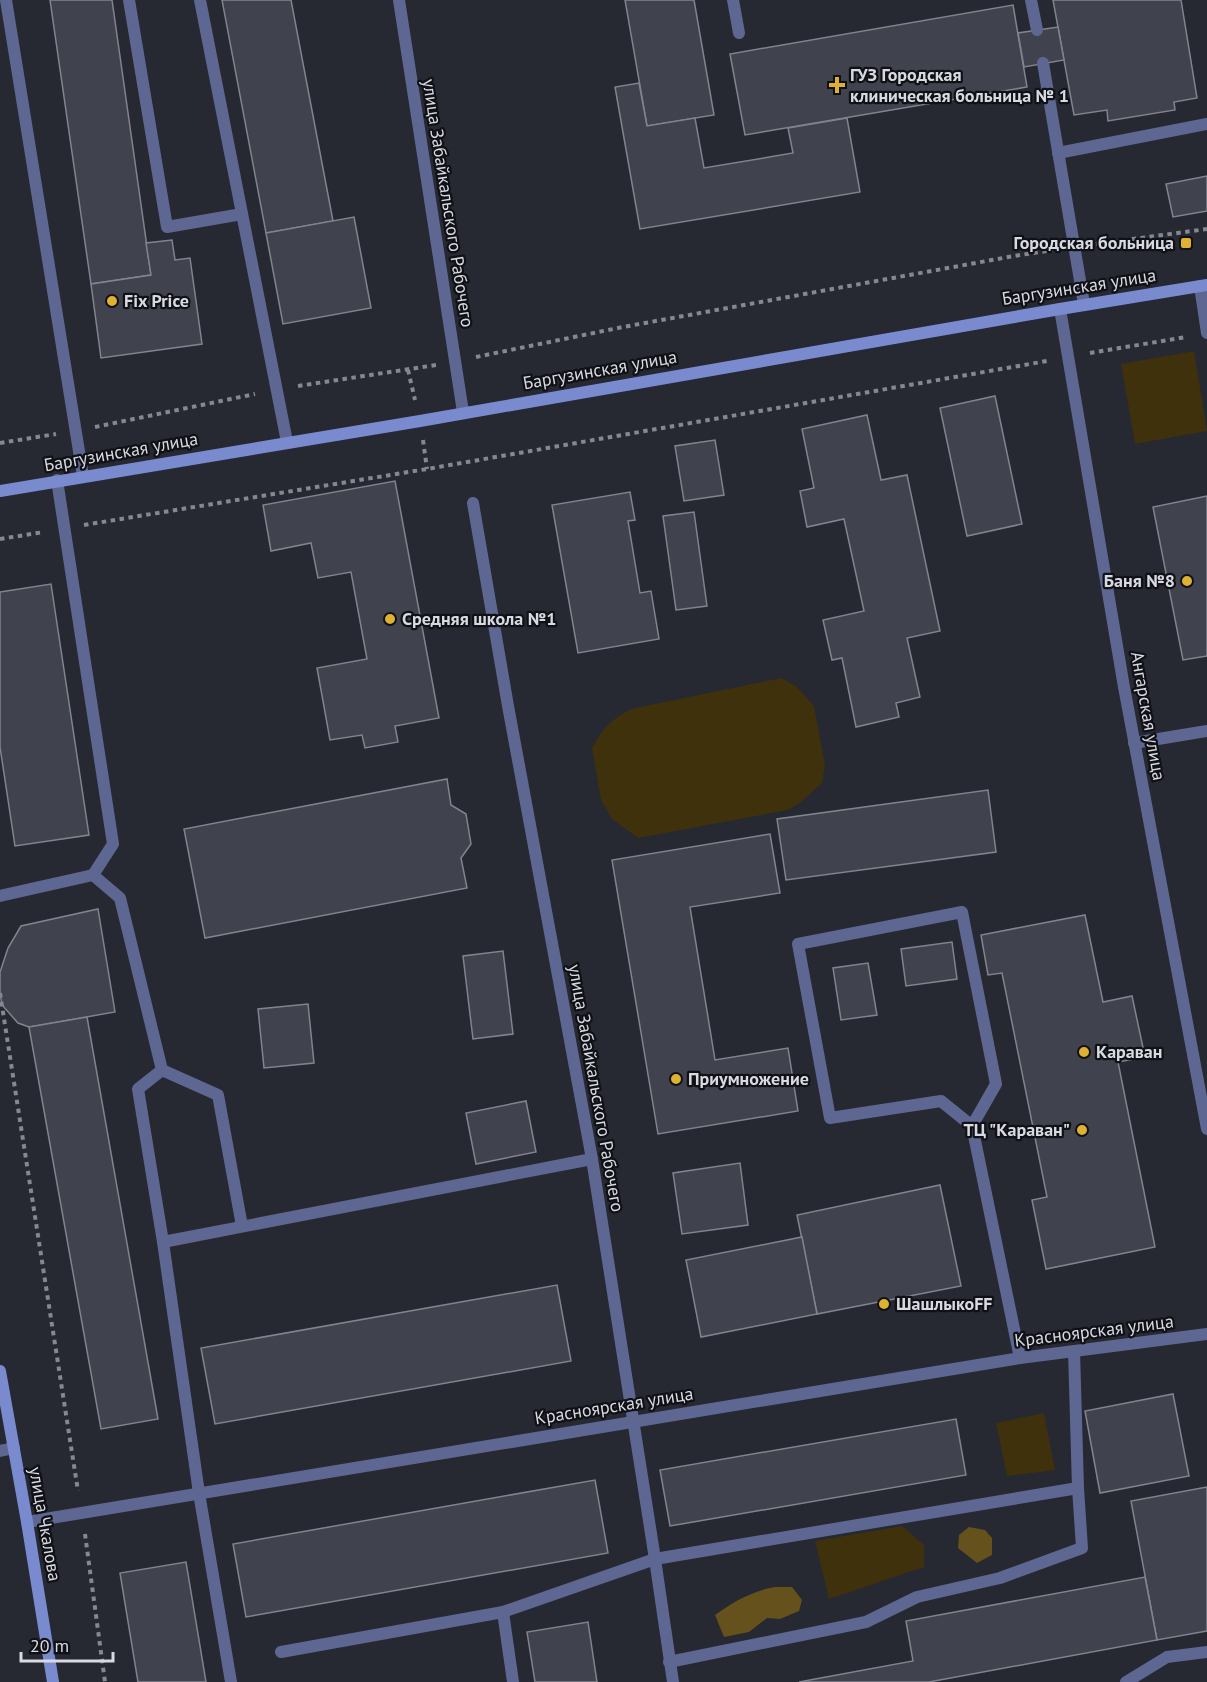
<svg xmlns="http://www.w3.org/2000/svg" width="1207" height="1682" font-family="'PT Sans',sans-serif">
<rect width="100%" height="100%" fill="#262832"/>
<g fill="#3f310c">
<polygon points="1194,351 1207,431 1135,444 1121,364"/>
<path d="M781,678L796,686L814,706L825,765L822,783L801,802L788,810L638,838L612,819L601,800L592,748C603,728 610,720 631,709Z"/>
<polygon points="1044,1413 1055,1470 1007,1476 996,1423"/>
<polygon points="902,1526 924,1545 924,1567 829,1599 815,1541"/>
</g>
<g fill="#65511b">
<polygon points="969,1527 985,1530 992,1538 992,1555 977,1563 958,1548 959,1535"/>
<path d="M775,1587H792L802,1600L799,1611L780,1619L767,1618L749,1632L724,1637L715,1615C733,1602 752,1591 775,1587Z"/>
</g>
<g fill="#40434d" stroke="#818490" stroke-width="1.5">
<polygon points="50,0 112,0 151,275 91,284"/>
<polygon points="222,0 291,0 333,221 266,233"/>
<polygon points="625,0 694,0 714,115 647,126"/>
<polygon points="1053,0 1181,0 1197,98 1174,102 1175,110 1108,121 1107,110 1074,115"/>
<polygon points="1013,5 1027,87 745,135 730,54"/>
<polygon points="1058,27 1064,60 1024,67 1018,33"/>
<polygon points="639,83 647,126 695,118 704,168 793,153 788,128 847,118 860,192 640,229 615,87"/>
<polygon points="1207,176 1207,211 1173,217 1166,184"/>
<polygon points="354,217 371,308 283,324 266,233"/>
<polygon points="172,240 175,260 190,258 202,344 101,358 91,284 151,275 146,243"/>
<polygon points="995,396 1022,524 967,536 940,408"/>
<polygon points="867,415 881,480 907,475 940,631 907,638 920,697 896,703 899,717 856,727 842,658 832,660 823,620 864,611 844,519 807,527 800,491 814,488 802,429"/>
<polygon points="715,440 724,495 684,501 675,446"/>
<polygon points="395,481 439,718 395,726 398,742 365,748 362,735 330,740 317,668 367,659 351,572 318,578 311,543 271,551 263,505"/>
<polygon points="630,492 635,520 628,521 640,593 651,591 659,639 578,653 552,505"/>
<polygon points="1207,496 1207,656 1183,660 1153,507"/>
<polygon points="694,512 707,606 676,610 663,516"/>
<polygon points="51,584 89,835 15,846 0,747 0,592"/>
<polygon points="447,779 451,805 466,814 471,844 461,858 467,888 205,938 184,829"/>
<polygon points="988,790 996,852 786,880 777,819"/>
<polygon points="770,834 780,893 690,907 715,1060 788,1048 798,1111 658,1134 612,860"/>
<polygon points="98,909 115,1012 29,1027 18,1023 2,1005 0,993 0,972 8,948 21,926"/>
<polygon points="1085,915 1103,1002 1132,996 1145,1057 1118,1062 1155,1247 1046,1269 1032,1200 1047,1197 1002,973 988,975 981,935"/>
<polygon points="952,942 957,979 906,986 901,949"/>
<polygon points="503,951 513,1034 473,1039 463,956"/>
<polygon points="868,963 877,1015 841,1020 833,968"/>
<polygon points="308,1004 314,1063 264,1068 258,1009"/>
<polygon points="87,1017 158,1419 101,1429 29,1027"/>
<polygon points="526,1101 536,1152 476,1164 466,1113"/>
<polygon points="740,1163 748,1225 682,1234 673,1173"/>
<polygon points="940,1185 961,1286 817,1314 797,1215"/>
<polygon points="802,1237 817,1314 701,1337 686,1260"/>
<polygon points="557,1285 571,1361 215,1424 201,1348"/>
<polygon points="1173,1394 1189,1476 1100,1493 1085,1411"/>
<polygon points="956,1419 966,1475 670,1526 660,1470"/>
<polygon points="595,1480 608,1553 246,1617 233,1544"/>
<polygon points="1207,1487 1207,1631 1157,1640 1131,1501"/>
<polygon points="186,1562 206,1682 138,1682 120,1573"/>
<polygon points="1145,1577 1157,1640 929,1682 799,1682 913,1661 906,1621"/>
<polygon points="588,1622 597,1682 535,1682 527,1632"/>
</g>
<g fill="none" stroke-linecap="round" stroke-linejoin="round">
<g stroke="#868891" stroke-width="4" stroke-dasharray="4.5 4.5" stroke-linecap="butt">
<polyline points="1096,244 1207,229"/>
<polyline points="1090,353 1186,337"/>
<polyline points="476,357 623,327 1014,256 1053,250"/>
<polyline points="408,370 415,400"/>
<polyline points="298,386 436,365"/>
<polyline points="95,427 255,394"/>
<polyline points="423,440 427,469"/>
<polyline points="0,443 56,434"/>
<polyline points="84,525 427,469 1047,361"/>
<polyline points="0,539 44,532"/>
<polyline points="0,993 78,1491"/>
<polyline points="85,1534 105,1682"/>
</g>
<g stroke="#5d6792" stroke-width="12">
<polyline points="6,0 83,476"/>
<polyline points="129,0 167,227 242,214"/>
<polyline points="200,0 287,442"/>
<polyline points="733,0 739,33"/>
<polyline points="1031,0 1037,30"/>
<polyline points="1043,63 1084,304"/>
<polyline points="1058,153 1207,124"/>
<polyline points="1200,286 1207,333"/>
<polyline points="57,480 113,844 93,875 120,898 162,1070 138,1089 163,1242"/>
<polyline points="1134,743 1207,731"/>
<polyline points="0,896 93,875"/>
<polyline points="162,1070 218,1095 242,1226"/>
<polyline points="972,1126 996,1084 962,912 798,944 830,1118 941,1101 972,1126 1020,1358"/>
<polyline points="0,1451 14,1448"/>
<polyline points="503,1612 513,1682"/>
<polyline points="281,1652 503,1612 655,1559 1078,1488 1074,1351"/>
<polyline points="669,1662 866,1622 917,1597 1000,1578 1082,1548 1078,1488"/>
<polyline points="231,1682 199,1493 163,1242 592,1159"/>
<polyline points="1126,1682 1167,1657 1207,1652"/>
</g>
<g stroke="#5d6792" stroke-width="12">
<polyline points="399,0 463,412"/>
<polyline points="1060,309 1124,687 1207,1129"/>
<polyline points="473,503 508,706 592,1159 655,1559 673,1682"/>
<polyline points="27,1522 1020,1358 1207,1334"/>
</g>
<g stroke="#7a8acf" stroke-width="12">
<polyline points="0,491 420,421 1060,309 1207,285"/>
<polyline points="0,1371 27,1522 53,1682"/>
</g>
</g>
<g fill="#deb133" stroke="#101116" stroke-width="2">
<path d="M834 76h6v6h6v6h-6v6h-6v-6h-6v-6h6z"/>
<rect x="1180" y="237" width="12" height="12" rx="3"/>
<circle cx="112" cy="301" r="6"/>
<circle cx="1187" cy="581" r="6"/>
<circle cx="390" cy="619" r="6"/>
<circle cx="1084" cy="1052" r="6"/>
<circle cx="676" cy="1079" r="6"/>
<circle cx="1082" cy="1130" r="6"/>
<circle cx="884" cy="1304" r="6"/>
</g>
<g text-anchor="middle" stroke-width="4.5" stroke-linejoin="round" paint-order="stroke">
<g font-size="18" font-weight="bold" fill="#d8dae1" stroke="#101116" text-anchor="start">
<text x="850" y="81">ГУЗ Городская<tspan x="850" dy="21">клиническая больница № 1</tspan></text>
<text x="1174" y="249" text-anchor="end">Городская больница</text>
<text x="124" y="307">Fix Price</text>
<text x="1175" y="587" text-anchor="end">Баня №8</text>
<text x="402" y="625">Средняя школа №1</text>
<text x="1096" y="1058">Караван</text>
<text x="688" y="1085">Приумножение</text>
<text x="1070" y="1136" text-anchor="end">ТЦ "Караван"</text>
<text x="896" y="1310">ШашлыкоFF</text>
</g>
<g font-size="18" fill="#d8dae1" stroke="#101116">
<text transform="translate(448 203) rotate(81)" y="6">улица Забайкальского Рабочего</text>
<text transform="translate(1079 287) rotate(-9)" y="6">Баргузинская улица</text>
<text transform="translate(600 370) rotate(-10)" y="6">Баргузинская улица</text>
<text transform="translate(121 452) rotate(-10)" y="6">Баргузинская улица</text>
<text transform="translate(1148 716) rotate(80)" y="6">Ангарская улица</text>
<text transform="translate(596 1088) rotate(80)" y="6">улица Забайкальского Рабочего</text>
<text transform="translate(1094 1331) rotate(-7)" y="6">Красноярская улица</text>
<text transform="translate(614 1406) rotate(-9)" y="6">Красноярская улица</text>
<text transform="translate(45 1524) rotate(80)" y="6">улица Чкалова</text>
</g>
</g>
<path d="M21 1652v9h92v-9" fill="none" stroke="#d8dae1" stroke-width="3"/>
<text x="30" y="1652" font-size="18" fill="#d8dae1" stroke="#101116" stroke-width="4.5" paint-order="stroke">20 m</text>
</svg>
